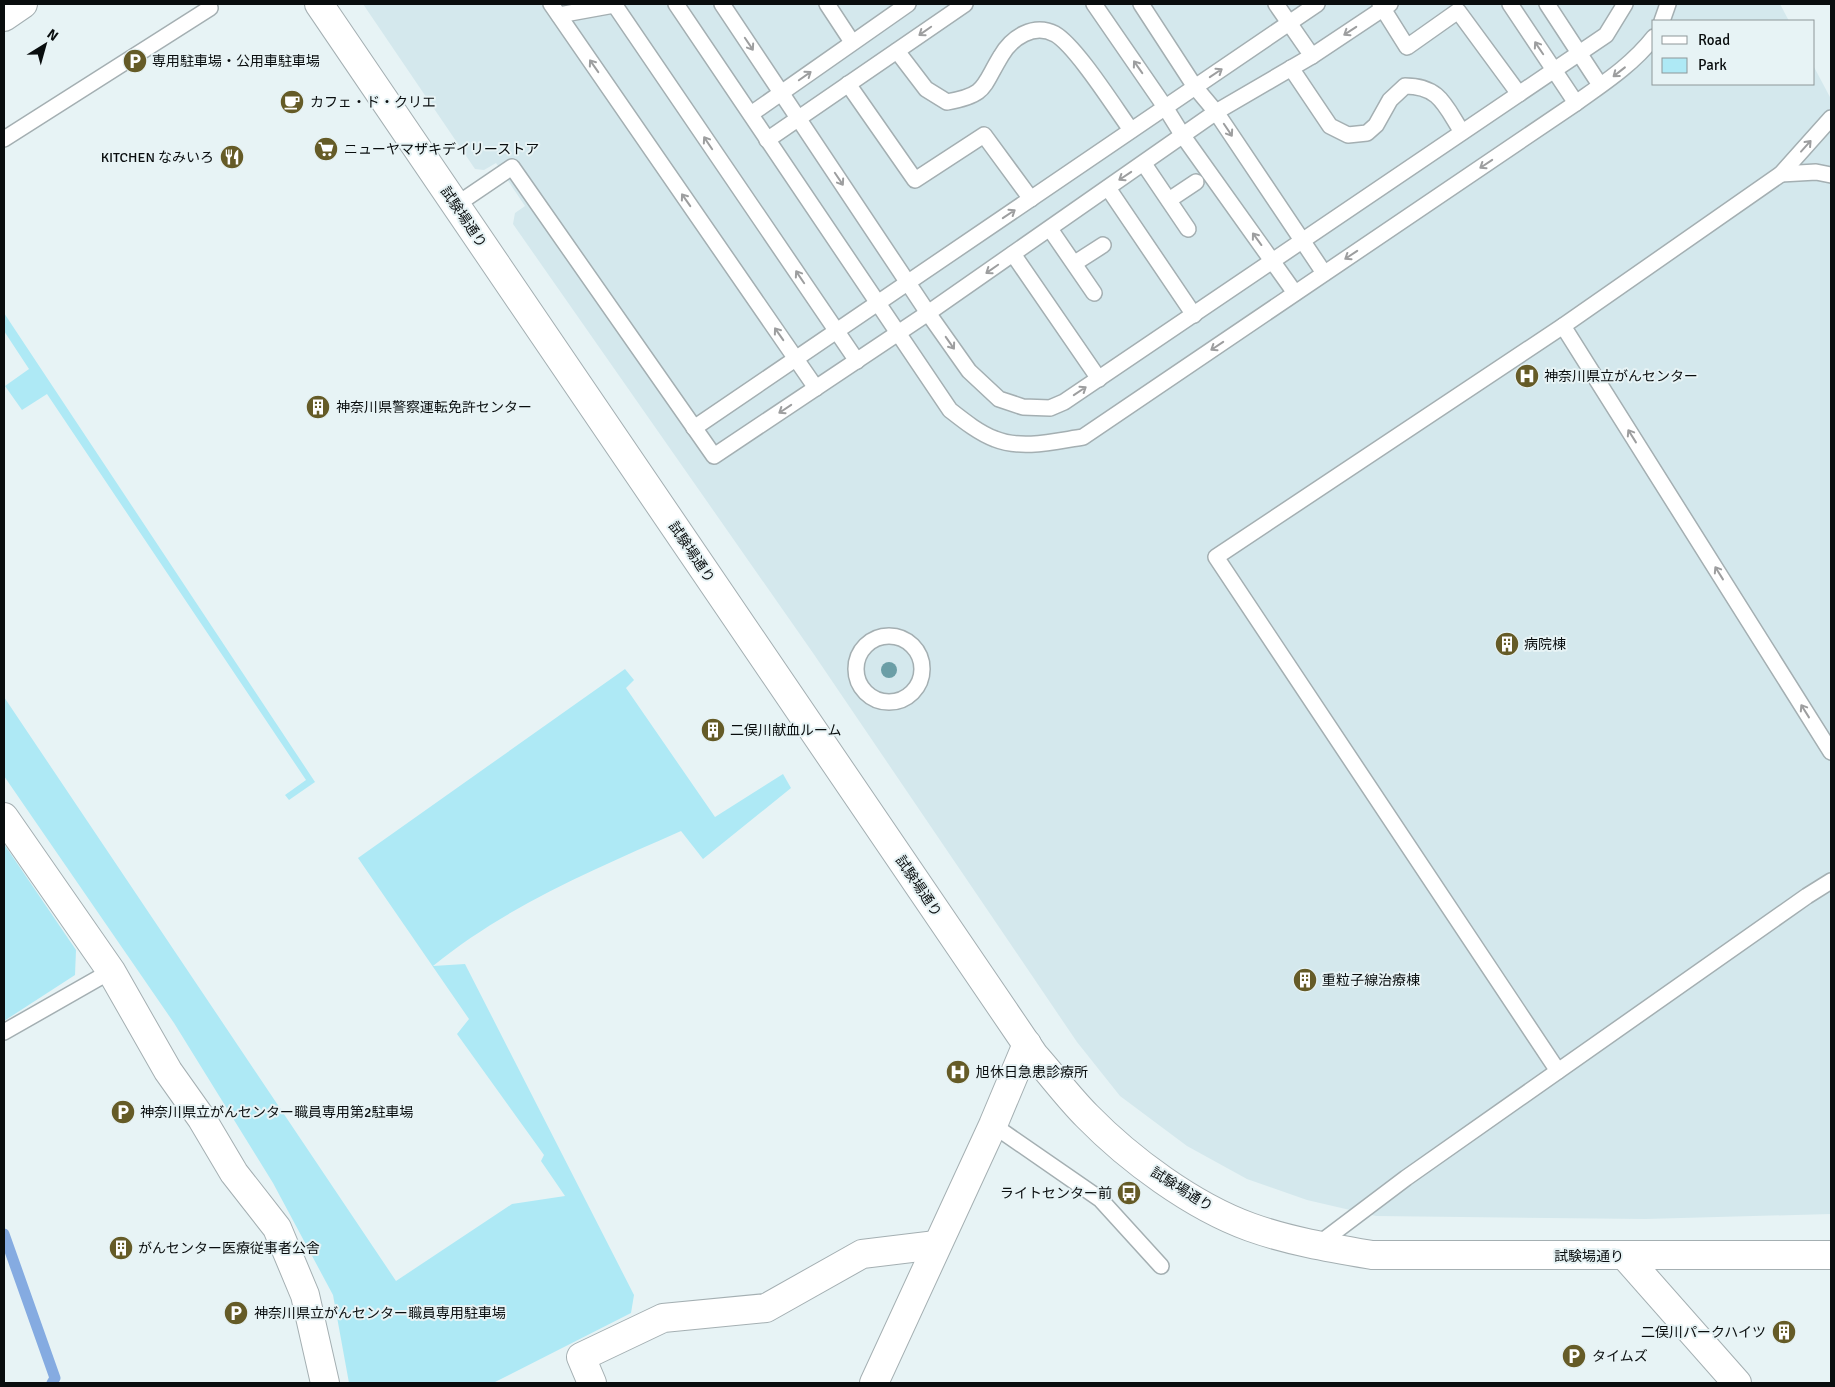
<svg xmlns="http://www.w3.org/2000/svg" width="1835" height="1387" font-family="Signika,'Noto Sans JP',sans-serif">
<rect width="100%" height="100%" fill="#e7f3f5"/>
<polygon fill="#d4e8ed" points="363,4 1780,4 1789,21 1654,21 1654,84 1814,84 1814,67 1831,99 1831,1214 1645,1219 1376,1216 1307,1200 1247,1179 1187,1146 1120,1096 1077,1042 813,653 513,224 515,213 525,206 496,163 484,170 475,169"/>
<g fill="#aee9f5">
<polygon points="4,313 315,782 289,800 285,795 306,780 47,394 22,410 5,386 29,369 4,331"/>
<path d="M625,669L634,680L626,688L715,817L783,774L791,788L703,859L681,831C595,869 506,906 433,966L465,964L634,1295L631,1313L493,1383H349L333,1295L273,1183L174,1023L4,776V697L396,1281L512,1204L565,1196L541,1161L544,1155L457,1034L469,1019L358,858Z"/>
<polygon points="4,844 76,950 75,975 4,1021"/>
</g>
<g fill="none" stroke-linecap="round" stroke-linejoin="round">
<polyline stroke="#85abe1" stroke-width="11" points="4,1234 55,1378 52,1383"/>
<g stroke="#a4afb2" stroke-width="18">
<g id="lane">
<polyline points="551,4 816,388"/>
<polyline points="614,4 857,361"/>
<path d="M676,4L950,410C964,421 979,433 995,439C1022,450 1056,441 1083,437L1576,103C1604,83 1632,65 1654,37"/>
<polyline points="722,4 928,313 969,371 999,399 1023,407 1050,408 1064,402 1606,35 1625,4"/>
<polyline points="827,4 852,42"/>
<polyline points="1094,4 1165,107 1183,136 1295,293"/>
<polyline points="1141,4 1195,87 1216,112 1324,273"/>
<polyline points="1276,4 1312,56"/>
<polyline points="1380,4 1407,47 1458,11 1519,94"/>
<polyline points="1510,4 1576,103"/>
<polyline points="1547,4 1600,85"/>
<polyline points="559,15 614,5"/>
<polyline points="1662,21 1668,4"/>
<path d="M897,51L926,89L947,102C987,95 982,87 1001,56C1012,37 1034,23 1055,34C1076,46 1115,108 1131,130"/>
<path d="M1291,68L1330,126L1348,135L1367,133L1376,125L1390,100L1405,86C1440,86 1445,106 1462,132"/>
<polyline points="848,84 915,180 984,135 1031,199"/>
<polyline points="751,114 908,4"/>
<polyline points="4,139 210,8"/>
<polyline points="767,140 965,4"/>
<polyline points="1144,164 1188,229"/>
<polyline points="1781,174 1816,172 1831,175"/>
<polyline points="1108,188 1194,315"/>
<polyline points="1169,200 1196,182"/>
<polyline points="456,205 512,167 714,456 928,313 1216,112 1312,56 1390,4"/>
<polyline points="1050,229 1094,293"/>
<polyline points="1013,254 1099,379"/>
<polyline points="1075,263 1103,245"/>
<polyline points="1563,326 1831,752"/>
<polyline points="694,428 1317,4"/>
<circle cx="889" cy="669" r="33"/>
<polyline points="4,1032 111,971"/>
<polyline points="1558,1071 1216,557 1563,326 1781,174 1831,118"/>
<polyline points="993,1125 1100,1199 1161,1266"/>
<polyline points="1316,1246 1406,1178 1807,896 1831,881"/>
</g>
</g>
<g stroke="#a4afb2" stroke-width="30">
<g id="street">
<polyline points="4,817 111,971 168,1071 202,1119 234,1173 277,1228 305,1295 325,1383"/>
<polyline points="1624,1255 1737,1383"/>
<polyline points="592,1383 581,1357 663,1318 766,1308 862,1254 936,1245"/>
<polyline points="874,1383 993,1125 1027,1044"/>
</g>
</g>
<g stroke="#a4afb2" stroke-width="30">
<g id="secondary">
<path d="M319,4L1034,1055C1052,1075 1068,1097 1087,1116C1129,1159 1192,1206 1250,1227C1289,1241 1331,1248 1372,1255H1831"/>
<polyline points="4,17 23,4"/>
</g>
</g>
<use href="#lane" stroke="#fff" stroke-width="15"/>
<use href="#street" stroke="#fff" stroke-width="28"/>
<use href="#secondary" stroke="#fff" stroke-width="28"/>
</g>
<circle fill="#6b9ea6" cx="889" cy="670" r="8"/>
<defs><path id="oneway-shaft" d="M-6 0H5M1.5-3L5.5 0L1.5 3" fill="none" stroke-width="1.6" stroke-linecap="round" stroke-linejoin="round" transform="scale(1.25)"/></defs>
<g stroke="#9d9e9f">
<use href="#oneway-shaft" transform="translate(925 31) rotate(145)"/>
<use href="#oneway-shaft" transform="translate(1350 31) rotate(147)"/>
<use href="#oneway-shaft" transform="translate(749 44) rotate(56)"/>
<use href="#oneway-shaft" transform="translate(1539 48) rotate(-124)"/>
<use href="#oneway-shaft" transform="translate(594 66) rotate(-125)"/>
<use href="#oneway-shaft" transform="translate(1138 67) rotate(-125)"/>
<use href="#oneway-shaft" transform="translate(1619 72) rotate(142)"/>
<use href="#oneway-shaft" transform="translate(1216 73) rotate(-34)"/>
<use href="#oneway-shaft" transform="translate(805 76) rotate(-35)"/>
<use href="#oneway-shaft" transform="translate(1228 130) rotate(56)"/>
<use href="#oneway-shaft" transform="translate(708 143) rotate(-124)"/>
<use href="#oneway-shaft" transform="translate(1806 146) rotate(-48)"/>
<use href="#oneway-shaft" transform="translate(1486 164) rotate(146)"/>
<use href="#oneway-shaft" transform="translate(1125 176) rotate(146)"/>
<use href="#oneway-shaft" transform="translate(839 179) rotate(56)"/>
<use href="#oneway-shaft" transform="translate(686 200) rotate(-125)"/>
<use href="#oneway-shaft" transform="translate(1009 214) rotate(-34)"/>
<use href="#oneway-shaft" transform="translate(1257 239) rotate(-126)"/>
<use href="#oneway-shaft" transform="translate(1351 255) rotate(146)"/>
<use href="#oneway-shaft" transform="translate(992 269) rotate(145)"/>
<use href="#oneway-shaft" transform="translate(800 277) rotate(-124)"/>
<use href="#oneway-shaft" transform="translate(779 334) rotate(-125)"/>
<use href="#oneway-shaft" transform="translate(950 343) rotate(55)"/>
<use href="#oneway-shaft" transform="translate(1217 346) rotate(146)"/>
<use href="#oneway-shaft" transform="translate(1080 391) rotate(-34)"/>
<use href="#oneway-shaft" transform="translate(785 409) rotate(146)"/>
<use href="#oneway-shaft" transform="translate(1632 436) rotate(-122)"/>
<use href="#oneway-shaft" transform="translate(1719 573) rotate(-122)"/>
<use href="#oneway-shaft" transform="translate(1805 711) rotate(-122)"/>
</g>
<defs>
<g id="parking-disc" transform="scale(1.25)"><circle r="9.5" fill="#655b27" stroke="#e7f3f5"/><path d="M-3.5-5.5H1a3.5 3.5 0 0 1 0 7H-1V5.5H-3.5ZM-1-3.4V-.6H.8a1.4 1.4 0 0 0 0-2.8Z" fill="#fff"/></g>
<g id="cafe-disc" transform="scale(1.25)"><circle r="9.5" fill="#655b27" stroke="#e7f3f5"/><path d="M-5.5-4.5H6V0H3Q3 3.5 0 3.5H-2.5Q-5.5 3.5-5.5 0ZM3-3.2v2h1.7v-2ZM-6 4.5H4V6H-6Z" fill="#fff"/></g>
<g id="supermarket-disc" transform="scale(1.25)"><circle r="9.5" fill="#655b27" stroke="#e7f3f5"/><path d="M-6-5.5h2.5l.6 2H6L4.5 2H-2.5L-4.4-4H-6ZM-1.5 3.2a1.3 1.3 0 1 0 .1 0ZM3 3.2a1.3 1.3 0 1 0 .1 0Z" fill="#fff"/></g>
<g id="restaurant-disc" transform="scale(1.25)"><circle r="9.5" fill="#655b27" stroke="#e7f3f5"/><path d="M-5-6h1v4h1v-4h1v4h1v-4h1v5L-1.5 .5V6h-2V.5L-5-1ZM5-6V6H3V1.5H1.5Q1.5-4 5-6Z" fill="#fff"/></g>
<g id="hospital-disc" transform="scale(1.25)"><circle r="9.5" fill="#655b27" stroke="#e7f3f5"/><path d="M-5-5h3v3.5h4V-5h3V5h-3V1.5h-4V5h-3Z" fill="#fff"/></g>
<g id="building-disc" transform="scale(1.25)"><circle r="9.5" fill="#655b27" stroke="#e7f3f5"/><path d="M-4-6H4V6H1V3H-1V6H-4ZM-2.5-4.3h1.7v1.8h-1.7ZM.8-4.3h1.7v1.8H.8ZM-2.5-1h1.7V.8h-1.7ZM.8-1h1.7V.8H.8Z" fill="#fff"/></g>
<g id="bus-disc" transform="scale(1.25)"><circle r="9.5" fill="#655b27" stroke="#e7f3f5"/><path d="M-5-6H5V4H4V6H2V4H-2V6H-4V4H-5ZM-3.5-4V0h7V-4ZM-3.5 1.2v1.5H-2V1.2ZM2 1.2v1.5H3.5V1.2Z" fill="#fff"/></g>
</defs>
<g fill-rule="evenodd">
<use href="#parking-disc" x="135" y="61"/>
<use href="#cafe-disc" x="292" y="102"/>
<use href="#supermarket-disc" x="326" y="149"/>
<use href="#restaurant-disc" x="232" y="157"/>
<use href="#hospital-disc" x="1527" y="376"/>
<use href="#building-disc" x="318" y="407"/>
<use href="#building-disc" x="1507" y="644"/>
<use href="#building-disc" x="713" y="730"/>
<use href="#building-disc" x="1305" y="980"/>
<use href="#hospital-disc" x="958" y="1072"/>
<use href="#parking-disc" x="123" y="1112"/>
<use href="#bus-disc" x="1129" y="1193"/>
<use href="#building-disc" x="121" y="1248"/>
<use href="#parking-disc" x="236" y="1313"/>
<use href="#building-disc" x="1784" y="1332"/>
<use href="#parking-disc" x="1574" y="1356"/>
</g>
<g text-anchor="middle" stroke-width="4" stroke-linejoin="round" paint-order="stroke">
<g font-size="14" fill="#090d0e" stroke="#e7f3f5" text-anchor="start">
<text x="152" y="66">専用駐車場・公用車駐車場</text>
<text x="310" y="107">カフェ・ド・クリエ</text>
<text x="344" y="154">ニューヤマザキデイリーストア</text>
<text x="214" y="162" text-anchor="end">KITCHEN なみいろ</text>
<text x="1544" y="381">神奈川県立がんセンター</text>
<text x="336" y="412">神奈川県警察運転免許センター</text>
<text x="1524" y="649">病院棟</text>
<text x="730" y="735">二俣川献血ルーム</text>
<text x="1322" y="985">重粒子線治療棟</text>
<text x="976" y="1077">旭休日急患診療所</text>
<text x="140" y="1117">神奈川県立がんセンター職員専用第2駐車場</text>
<text x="1112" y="1198" text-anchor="end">ライトセンター前</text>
<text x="138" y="1253">がんセンター医療従事者公舎</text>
<text x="254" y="1318">神奈川県立がんセンター職員専用駐車場</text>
<text x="1766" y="1337" text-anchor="end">二俣川パークハイツ</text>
<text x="1592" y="1361">タイムズ</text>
</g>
<g font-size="14" fill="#090d0e" stroke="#e7f3f5">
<text transform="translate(464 217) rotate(56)" y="5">試験場通り</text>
<text transform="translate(692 552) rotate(56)" y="5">試験場通り</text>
<text transform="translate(919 886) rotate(56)" y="5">試験場通り</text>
<text transform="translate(1182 1189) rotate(32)" y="5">試験場通り</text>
<text x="1589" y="1261">試験場通り</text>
</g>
</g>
<rect width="1835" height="1387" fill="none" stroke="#090d0e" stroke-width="10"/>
<rect x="1652" y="20" width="162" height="65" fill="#e7f3f5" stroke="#8e9799"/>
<rect x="1662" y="36" width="25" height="8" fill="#ffffff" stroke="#8e9799"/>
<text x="1698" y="45" font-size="15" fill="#090d0e">Road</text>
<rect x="1662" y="58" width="25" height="15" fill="#aee9f5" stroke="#8e9799"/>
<text x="1698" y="70" font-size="15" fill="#090d0e">Park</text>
<g transform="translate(45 45) rotate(37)" stroke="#e7f3f5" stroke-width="4" paint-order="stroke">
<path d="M0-4L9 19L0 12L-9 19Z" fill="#090d0e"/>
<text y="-8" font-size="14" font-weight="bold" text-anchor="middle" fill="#090d0e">N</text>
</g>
</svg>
